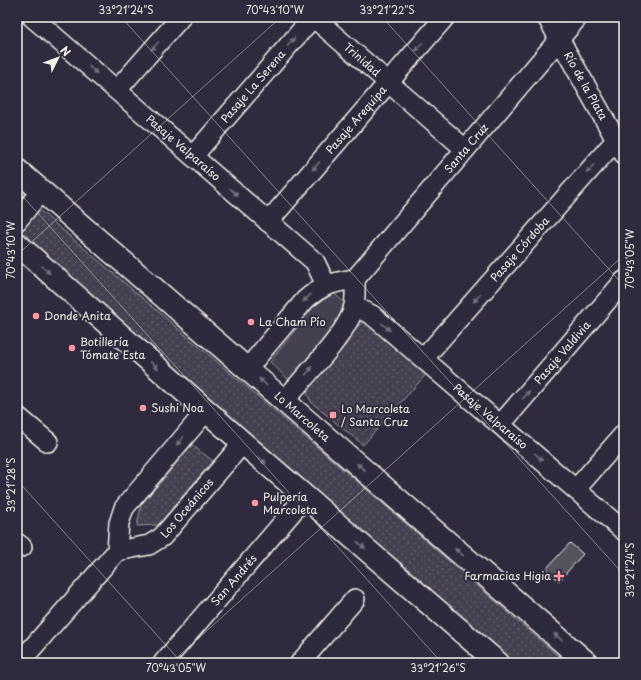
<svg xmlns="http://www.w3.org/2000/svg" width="641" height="680" font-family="'Playpen Sans',sans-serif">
<defs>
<pattern id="park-dots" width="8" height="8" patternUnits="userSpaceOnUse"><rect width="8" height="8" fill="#454050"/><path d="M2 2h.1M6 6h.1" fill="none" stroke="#605c69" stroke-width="1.8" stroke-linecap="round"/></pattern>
</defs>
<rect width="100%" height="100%" fill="#2f2a3d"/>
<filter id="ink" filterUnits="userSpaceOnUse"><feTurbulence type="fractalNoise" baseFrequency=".025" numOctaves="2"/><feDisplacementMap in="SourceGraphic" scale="8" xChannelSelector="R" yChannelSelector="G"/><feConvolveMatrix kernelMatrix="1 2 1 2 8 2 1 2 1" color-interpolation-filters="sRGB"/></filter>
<g filter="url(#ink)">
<polygon fill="#454050" stroke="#9c989c" points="334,293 347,305 339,326 290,381 270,362 314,306"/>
<g fill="url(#park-dots)" stroke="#9c989c">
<polygon points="17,191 380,501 566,663 512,663 17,235"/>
<polygon points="365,321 428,372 363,445 312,403 307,394 310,384 357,326"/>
<polygon points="192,445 213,461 158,525 137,526 141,505"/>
</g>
<polygon fill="#56525f" stroke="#f4f1e8" points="570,543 583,554 559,581 546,569"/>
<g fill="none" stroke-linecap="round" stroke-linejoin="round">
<g stroke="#f4f1e8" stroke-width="22">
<g id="minor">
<path id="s1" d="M32,17L315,262L326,285"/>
<path id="s2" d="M313,17L465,149"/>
<path id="s3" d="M547,17L624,154"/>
<polyline points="117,90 181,17"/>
<path id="s4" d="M193,156L313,17"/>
<polyline points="17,221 41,191"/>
<path id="s5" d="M268,222L445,17"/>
<path id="s6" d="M353,309L362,310L372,315L624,531"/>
<path id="s7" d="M424,358L616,140"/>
<path id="s8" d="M247,369L305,300C322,285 333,282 355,279L578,17"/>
<path d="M284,401C303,378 345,336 353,310C356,300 355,289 355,279"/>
<polyline points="17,416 48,442"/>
<path id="s9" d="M501,424L624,281"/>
<polyline points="576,489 624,434"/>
<polyline points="17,543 22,547"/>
<path id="s10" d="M117,551L149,545L162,537L243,443"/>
<polyline points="19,663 117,551 119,523 124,508 206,411"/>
<path id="s11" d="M163,663L305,497"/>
<polyline points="300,663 355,599"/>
</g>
</g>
<g stroke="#f4f1e8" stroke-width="25">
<g id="secondary">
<path id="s12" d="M17,170L587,663"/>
<polyline points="17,244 243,443 498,663"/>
</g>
</g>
<use href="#minor" stroke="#2f2a3d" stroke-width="19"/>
<use href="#secondary" stroke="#2f2a3d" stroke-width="22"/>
</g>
<defs><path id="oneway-solid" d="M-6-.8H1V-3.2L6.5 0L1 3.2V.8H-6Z"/></defs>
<g fill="#747079">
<use href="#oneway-solid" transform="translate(291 42) rotate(-49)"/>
<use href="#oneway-solid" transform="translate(155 46) rotate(131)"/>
<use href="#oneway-solid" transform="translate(419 47) rotate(131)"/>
<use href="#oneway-solid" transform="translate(93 70) rotate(41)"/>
<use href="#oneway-solid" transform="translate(316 166) rotate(131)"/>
<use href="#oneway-solid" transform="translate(590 169) rotate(131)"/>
<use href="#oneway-solid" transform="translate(234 192) rotate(41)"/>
<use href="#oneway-solid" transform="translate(46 270) rotate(41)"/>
<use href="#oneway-solid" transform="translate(307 298) rotate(136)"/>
<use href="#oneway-solid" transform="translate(477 298) rotate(131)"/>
<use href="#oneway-solid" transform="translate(386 327) rotate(40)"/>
<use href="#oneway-solid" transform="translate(154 365) rotate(41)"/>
<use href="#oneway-solid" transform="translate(309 371) rotate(-50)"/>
<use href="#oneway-solid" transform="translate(263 382) rotate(-139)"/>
<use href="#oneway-solid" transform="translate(526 395) rotate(-49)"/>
<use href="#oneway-solid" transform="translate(180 441) rotate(130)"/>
<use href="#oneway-solid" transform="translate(539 457) rotate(41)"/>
<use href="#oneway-solid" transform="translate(262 460) rotate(41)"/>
<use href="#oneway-solid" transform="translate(361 467) rotate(-139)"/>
<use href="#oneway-solid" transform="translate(361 545) rotate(41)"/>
<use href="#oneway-solid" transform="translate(459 552) rotate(-139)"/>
<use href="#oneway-solid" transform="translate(558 637) rotate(-139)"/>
</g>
</g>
<path fill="none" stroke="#f4f1e8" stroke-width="1" stroke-opacity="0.45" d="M121,17L624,575M382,17L624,286M17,190L442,663M17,255L281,17M17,480L182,663M171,663L624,255"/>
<g fill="#ff9aa2" stroke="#2f2a3d" stroke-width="1.5">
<circle cx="36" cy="316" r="4"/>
<circle cx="251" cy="322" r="4"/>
<circle cx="72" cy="348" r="4"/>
<circle cx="143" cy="408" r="4"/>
<rect x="329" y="411" width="8" height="8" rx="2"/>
<circle cx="255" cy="503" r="4"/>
<path d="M557 570h4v4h4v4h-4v4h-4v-4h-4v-4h4z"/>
</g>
<g text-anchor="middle" stroke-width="4" stroke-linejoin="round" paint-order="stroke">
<g font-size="11" fill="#f4f1e8" stroke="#2f2a3d">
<text dy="4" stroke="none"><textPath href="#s2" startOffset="65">Trinidad</textPath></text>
<text dy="4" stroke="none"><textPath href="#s4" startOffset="92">Pasaje La Serena</textPath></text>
<text dy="4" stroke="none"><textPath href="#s3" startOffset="79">Río de la Plata</textPath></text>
<text dy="4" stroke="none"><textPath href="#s5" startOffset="135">Pasaje Arequipa</textPath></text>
<text dy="4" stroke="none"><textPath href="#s1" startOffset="200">Pasaje Valparaíso</textPath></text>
<text dy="4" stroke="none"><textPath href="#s8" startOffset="317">Santa Cruz</textPath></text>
<text dy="4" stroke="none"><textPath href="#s7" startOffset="145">Pasaje Córdoba</textPath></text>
<text dy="4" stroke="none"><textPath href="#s9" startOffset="94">Pasaje Valdivia</textPath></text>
<text dy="4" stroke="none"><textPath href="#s6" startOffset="176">Pasaje Valparaíso</textPath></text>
<text dy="4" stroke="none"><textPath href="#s12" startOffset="377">Lo Marcoleta</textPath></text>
<text dy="4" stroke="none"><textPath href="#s10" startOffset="86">Los Oceánicos</textPath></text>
<text dy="4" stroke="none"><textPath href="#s11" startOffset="109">San Andrés</textPath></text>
</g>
<g font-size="11" fill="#f4f1e8" stroke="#2f2a3d" text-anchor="start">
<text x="44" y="320">Donde Anita</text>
<text x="259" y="326">La Cham Pío</text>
<text x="80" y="346">Botillería<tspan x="80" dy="13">Tómate Esta</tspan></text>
<text x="151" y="412">Sushi Noa</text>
<text x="341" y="413">Lo Marcoleta<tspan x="341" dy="13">/ Santa Cruz</tspan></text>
<text x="263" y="501">Pulpería<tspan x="263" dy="13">Marcoleta</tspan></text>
<text x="551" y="580" text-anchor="end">Farmacias Higia</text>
</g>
</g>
<rect width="641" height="680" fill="none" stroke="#2f2a3d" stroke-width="44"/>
<g transform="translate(58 58) rotate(48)" stroke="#2f2a3d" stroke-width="3" paint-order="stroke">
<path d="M0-3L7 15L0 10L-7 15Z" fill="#f4f1e8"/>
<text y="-6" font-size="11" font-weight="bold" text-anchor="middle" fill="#f4f1e8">N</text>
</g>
<rect x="22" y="22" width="597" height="636" fill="none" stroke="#f4f1e8" stroke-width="1.5"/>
<g font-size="10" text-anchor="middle" fill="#f4f1e8">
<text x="126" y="14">33°21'24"S</text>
<text x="275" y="14">70°43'10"W</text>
<text x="387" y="14">33°21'22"S</text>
<text transform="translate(11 250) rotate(-90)" y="4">70°43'10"W</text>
<text transform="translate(630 259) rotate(-90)" y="4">70°43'05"W</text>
<text transform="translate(11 485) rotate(-90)" y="4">33°21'28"S</text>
<text transform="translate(630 570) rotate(-90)" y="4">33°21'24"S</text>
<text x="176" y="672">70°43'05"W</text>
<text x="438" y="672">33°21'26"S</text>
</g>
</svg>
